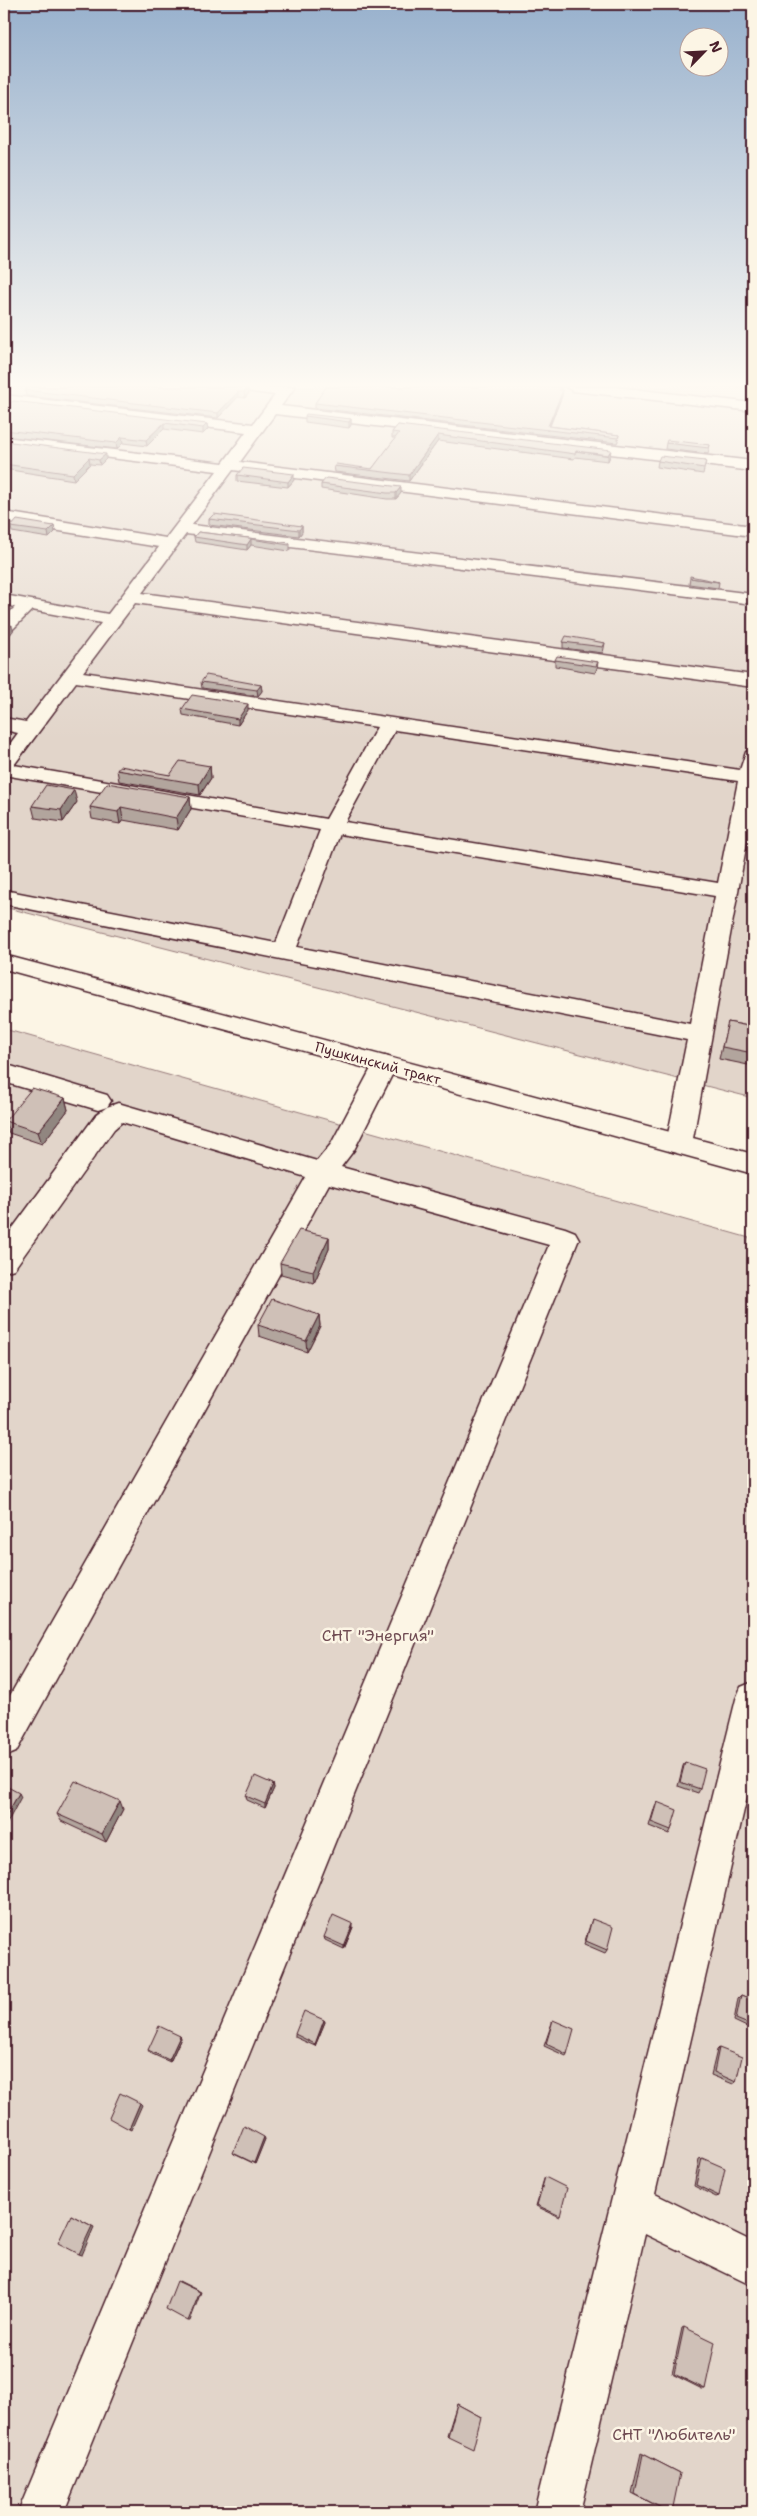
<svg xmlns="http://www.w3.org/2000/svg" width="757" height="2516" font-family="'Shantell Sans',sans-serif">
<rect width="100%" height="100%" fill="#fcf5e5"/>
<filter id="ink" filterUnits="userSpaceOnUse"><feTurbulence type="fractalNoise" baseFrequency=".02" numOctaves="2"/><feDisplacementMap in="SourceGraphic" scale="10" xChannelSelector="R" yChannelSelector="G"/><feConvolveMatrix kernelMatrix="1 2 1 2 8 2 1 2 1" color-interpolation-filters="sRGB"/></filter>
<g filter="url(#ink)">
<g fill="#e2d5ca" stroke="#967a7a">
<polygon points="4,387 753,387 753,1098 4,907"/>
<polygon points="4,1029 753,1239 753,2512 4,2512"/>
</g>
<g fill="none" stroke-linecap="round" stroke-linejoin="round">
<g stroke="#4a1f2b" stroke-width="3">
<g id="minor">
<path d="M238,387H295L281,406L753,461V471L275,414L240,462L753,526V536L233,470L192,525L753,594V604L186,534L142,593L753,675V687L135,603L83,672L740,770L746,752L753,750V809L692,1144L688,1151L679,1153L670,1151L666,1144L687,1040L4,904V890L276,943L320,830L4,775V752L18,733L4,730V718L26,722L101,623L32,610L10,632L4,633V618L15,607L4,605V595L108,614L159,547L4,522V512L166,538L217,471L4,445V437L223,463L246,432L4,403V395L253,424L275,395L245,391ZM76,682L377,727L326,819L14,765ZM395,730L738,781L718,883L345,822ZM340,834L715,896L690,1024L297,947Z"/>
<polygon points="566,387 615,387 753,403 753,411 573,391"/>
<polygon points="385,1056 394,1059 397,1065 354,1150 341,1167 565,1228 575,1232 579,1239 64,2512 18,2512 549,1245 329,1184 16,1752 4,1757 4,1706 306,1177 122,1122 114,1129 14,1269 4,1272 4,1240 96,1115 107,1107 98,1110 4,1082 4,1064 107,1095 111,1101 107,1107 118,1103 317,1161 331,1144 376,1059"/>
<polygon points="753,1682 753,1771 655,2194 753,2242 753,2286 645,2234 580,2512 534,2512 736,1699 741,1687"/>
</g>
</g>
<g stroke="#4a1f2b" stroke-width="3">
<polygon id="major" points="4,955 753,1154 753,1174 4,969"/>
</g>
<use href="#minor" fill="#fcf5e5" fill-rule="evenodd"/>
<use href="#major" fill="#fcf5e5" fill-rule="evenodd"/>
</g>
<g fill="#b2a59d" stroke="#4a1f2b">
<polygon points="326,387 562,387 561,390 562,396 550,426 619,435 618,441 617,443 315,408 315,403"/>
<polygon points="752,387 753,387 753,401 749,401"/>
<polygon points="248,388 249,393 245,398 238,397 218,418 26,396 25,390"/>
<polygon points="4,409 207,424 208,429 203,434 164,429 147,446 123,443 117,449 4,436"/>
<polygon points="305,416 351,419 351,425 349,428 305,422"/>
<polygon points="398,425 610,456 608,461 575,457 574,459 438,441 409,481 335,472 334,466 372,469 396,438 392,438 392,432"/>
<polygon points="4,441 106,459 100,465 90,464 74,480 4,469"/>
<polygon points="666,443 710,445 708,454 665,449"/>
<polygon points="658,461 706,461 703,474 657,467"/>
<polygon points="237,475 294,480 288,487 237,481"/>
<polygon points="321,484 401,493 396,499 387,499 321,489"/>
<polygon points="209,519 302,526 302,532 299,536 209,525"/>
<polygon points="54,526 55,532 49,538 12,532 11,527"/>
<polygon points="198,532 290,543 290,549 289,551 251,545 247,550 195,542 194,537"/>
<polygon points="690,578 719,582 718,588 689,584"/>
<polygon points="563,642 605,643 603,653 563,648"/>
<polygon points="555,660 598,662 597,668 595,673 555,666"/>
<polygon points="201,682 261,685 262,691 258,696 202,688"/>
<polygon points="182,709 248,710 238,725 183,715"/>
<polygon points="210,766 211,778 200,795 119,781 117,770 170,775"/>
<polygon points="190,797 191,809 178,830 123,820 120,824 92,819 90,807"/>
<polygon points="77,802 63,822 35,818 32,806"/>
<polygon points="728,1022 753,1027 753,1066 719,1059"/>
<polygon points="65,1098 68,1110 42,1144 9,1133 5,1121"/>
<polygon points="329,1237 329,1249 314,1283 281,1274 280,1263"/>
<polygon points="319,1315 320,1326 307,1352 259,1336 258,1325"/>
<polygon points="685,1762 700,1789 698,1793 678,1786 683,1766"/>
<polygon points="273,1784 274,1788 265,1808 247,1800 246,1796"/>
<polygon points="657,1802 671,1830 669,1834 649,1826 655,1806"/>
<polygon points="123,1809 106,1842 61,1821 57,1814"/>
<polygon points="753,1862 753,1889 746,1886 751,1865"/>
<polygon points="592,1919 607,1950 605,1953 584,1944"/>
<polygon points="353,1927 344,1949 325,1940 324,1937"/>
<polygon points="741,1995 753,2000 753,2030 734,2021 738,1998"/>
<polygon points="324,2020 325,2022 315,2046 295,2037 295,2034"/>
<polygon points="553,2020 567,2054 566,2056 544,2046"/>
<polygon points="180,2036 181,2038 170,2062 150,2053 148,2050"/>
<polygon points="719,2048 736,2082 733,2084 711,2075 717,2050"/>
<polygon points="265,2139 255,2164 234,2154 233,2153"/>
<polygon points="702,2158 719,2196 716,2197 694,2186 699,2159"/>
<polygon points="545,2177 560,2216 559,2217 536,2206 544,2179"/>
<polygon points="684,2327 705,2389 702,2389 672,2374 682,2328"/>
<polygon points="457,2404 481,2417 448,2437 447,2436"/>
<polygon points="641,2453 680,2473 669,2512 632,2493"/>
</g>
<g fill="#918680" stroke="#4a1f2b">
<polygon points="248,388 249,393 245,398 244,392"/>
<polygon points="563,390 562,396 547,431 548,426"/>
<polygon points="238,392 238,397 218,418 218,413"/>
<polygon points="351,419 351,425 349,428 349,422"/>
<polygon points="164,423 164,429 147,446 146,440"/>
<polygon points="207,424 208,429 203,434 203,428"/>
<polygon points="438,435 438,441 409,481 409,475"/>
<polygon points="122,437 123,443 117,449 116,443"/>
<polygon points="611,450 610,456 608,461 608,455"/>
<polygon points="106,454 106,459 100,465 99,460"/>
<polygon points="89,458 90,464 74,480 73,474"/>
<polygon points="294,474 294,480 288,487 288,482"/>
<polygon points="401,487 401,493 396,499 396,493"/>
<polygon points="54,526 55,532 49,538 48,532"/>
<polygon points="302,526 302,532 299,536 299,530"/>
<polygon points="251,539 251,545 247,550 247,545"/>
<polygon points="12,625 13,631 4,642 4,634"/>
<polygon points="261,685 262,691 258,696 257,690"/>
<polygon points="248,704 248,710 238,725 238,719"/>
<polygon points="210,766 211,778 200,795 199,784"/>
<polygon points="74,790 77,802 63,822 61,810"/>
<polygon points="190,797 191,809 178,830 176,818"/>
<polygon points="121,807 123,820 120,824 118,812"/>
<polygon points="65,1098 68,1110 42,1144 38,1132"/>
<polygon points="329,1237 329,1249 314,1283 313,1271"/>
<polygon points="319,1315 320,1326 307,1352 306,1341"/>
<polygon points="273,1784 274,1788 265,1808 265,1804"/>
<polygon points="19,1793 21,1797 4,1829 4,1820"/>
<polygon points="120,1801 123,1809 106,1842 102,1834"/>
<polygon points="353,1924 353,1927 344,1949 344,1946"/>
<polygon points="324,2020 325,2022 315,2046 315,2044"/>
<polygon points="180,2036 181,2038 170,2062 169,2060"/>
<polygon points="140,2103 142,2105 131,2130 129,2129"/>
<polygon points="264,2137 265,2139 255,2164 254,2163"/>
<polygon points="71,2215 94,2227 82,2255 79,2254"/>
<polygon points="179,2281 201,2292 190,2321 188,2321"/>
</g>
<g fill="#cfc0b7" stroke="#4a1f2b">
<polygon points="28,387 247,387 248,388 244,392 238,392 218,413 25,390"/>
<polygon points="326,387 560,387 559,390 563,390 548,426 619,435 618,438 315,403"/>
<polygon points="752,387 753,387 753,396 750,395"/>
<polygon points="13,401 207,424 203,428 164,423 146,440 122,437 116,443 4,430 4,409"/>
<polygon points="306,414 351,419 349,422 305,416"/>
<polygon points="398,425 611,450 608,455 576,451 575,454 438,435 409,475 334,466 336,464 372,469 399,433 392,432"/>
<polygon points="667,440 710,445 709,448 666,443"/>
<polygon points="4,441 106,454 99,460 89,458 73,474 4,464"/>
<polygon points="660,456 706,461 704,468 658,461"/>
<polygon points="243,468 294,474 288,482 237,475"/>
<polygon points="326,478 401,487 396,493 387,493 321,484"/>
<polygon points="214,514 302,526 299,530 209,519"/>
<polygon points="17,520 54,526 48,532 11,527"/>
<polygon points="198,532 290,543 289,545 251,539 247,545 194,537"/>
<polygon points="690,576 719,582 690,578"/>
<polygon points="12,625 4,634 4,628"/>
<polygon points="566,636 605,643 603,647 563,642"/>
<polygon points="557,656 598,662 596,666 555,660"/>
<polygon points="206,675 261,685 257,690 201,682"/>
<polygon points="192,695 248,704 238,719 182,709"/>
<polygon points="180,761 210,766 199,784 117,770 120,766 170,775"/>
<polygon points="107,783 190,797 176,818 121,807 118,812 90,807"/>
<polygon points="46,785 74,790 61,810 32,806"/>
<polygon points="728,1022 753,1027 753,1053 722,1047"/>
<polygon points="32,1088 65,1098 38,1132 5,1121"/>
<polygon points="299,1230 329,1237 313,1271 280,1263"/>
<polygon points="272,1299 319,1315 306,1341 258,1325"/>
<polygon points="685,1762 705,1769 700,1789 680,1782"/>
<polygon points="255,1776 273,1784 265,1804 246,1796"/>
<polygon points="75,1781 120,1801 102,1834 57,1814"/>
<polygon points="4,1785 19,1793 4,1820"/>
<polygon points="657,1802 677,1810 671,1830 651,1822"/>
<polygon points="753,1864 753,1885 749,1883"/>
<polygon points="333,1915 353,1924 344,1946 324,1937"/>
<polygon points="592,1919 613,1927 607,1950 586,1941"/>
<polygon points="741,1995 753,2000 753,2026 736,2019"/>
<polygon points="304,2011 324,2020 315,2044 295,2034"/>
<polygon points="553,2020 574,2029 567,2054 546,2044"/>
<polygon points="159,2026 180,2036 169,2060 148,2050"/>
<polygon points="719,2048 742,2057 736,2082 714,2072"/>
<polygon points="120,2093 140,2103 129,2129 109,2118"/>
<polygon points="244,2126 264,2137 254,2163 233,2153"/>
<polygon points="702,2158 725,2168 719,2196 696,2185"/>
<polygon points="545,2177 567,2188 560,2216 537,2205"/>
<polygon points="71,2215 92,2226 79,2254 58,2243"/>
<polygon points="177,2281 200,2292 188,2321 166,2309"/>
<polygon points="684,2327 715,2342 705,2389 674,2374"/>
<polygon points="457,2404 481,2417 473,2449 448,2437"/>
<polygon points="643,2454 680,2473 672,2512 669,2512 635,2494"/>
</g>
</g>
<linearGradient id="sky" x2="0" y2="1"><stop stop-color="#98b1cd"/><stop offset="0.52" stop-color="#fefaf3"/><stop offset="1" stop-color="#fefaf3" stop-opacity="0"/></linearGradient>
<rect width="757" height="740" fill="url(#sky)"/>
<g text-anchor="middle" stroke-width="5" stroke-linejoin="round" paint-order="stroke">
<g font-size="14" fill="#4a1f2b" stroke="#fcf5e5">
<text transform="translate(378 1063) rotate(15)" y="5">Пушкинский тракт</text>
</g>
<g font-size="16" fill="#704c53" stroke="#fcf5e5">
<text x="378" y="1641">СНТ "Энергия"</text>
<text x="674" y="2440">СНТ "Любитель"</text>
</g>
</g>
<rect width="757" height="2516" fill="none" stroke="#fcf5e5" stroke-width="20"/>
<rect x="10" y="10" width="737" height="2496" fill="none" stroke="#4a1f2b" stroke-width="2" filter="url(#ink)"/>
<g transform="translate(704 52) rotate(66)"><circle r="24" fill="#fcf5e5" stroke="#b59f9b"/>
<path d="M0-4L9 19L0 12L-9 19Z" fill="#4a1f2b"/>
<text y="-8" font-size="14" font-weight="bold" text-anchor="middle" fill="#4a1f2b">N</text>
</g>
</svg>
